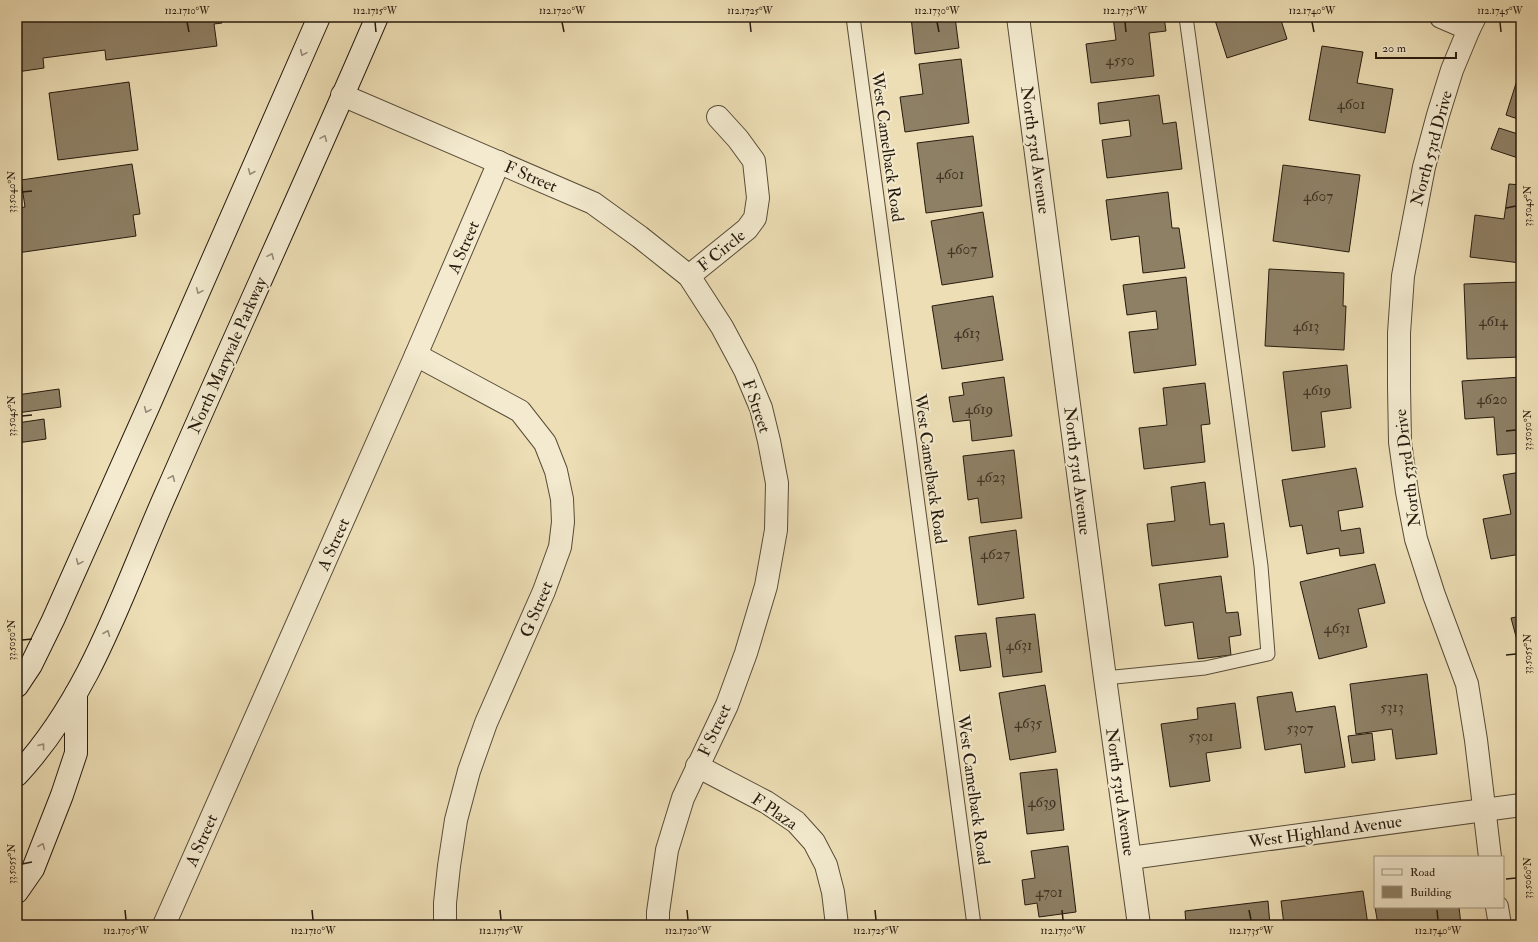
<svg xmlns="http://www.w3.org/2000/svg" width="1538" height="942" font-family="'IM FELL Double Pica',serif">
<rect width="100%" height="100%" fill="#eddeb5"/>
<filter id="stains"><feTurbulence type="fractalNoise" baseFrequency=".005" numOctaves="4"/><feColorMatrix values="0 0 0 0 .2 0 0 0 0 .09 0 0 0 0 .02 0 0 0 .5 -.17"/></filter>
<radialGradient id="worn" r=".72"><stop offset=".6" stop-color="#630" stop-opacity="0"/><stop offset="1" stop-color="#630" stop-opacity=".3"/></radialGradient>
<g fill="#8e8065" stroke="#271b0e">
<polygon points="17,17 221,17 222,23 214,24 217,46 106,60 105,50 43,58 44,68 17,72"/>
<polygon points="911,17 955,17 959,48 915,54"/>
<polygon points="1113,17 1164,17 1166,31 1149,33 1154,76 1091,83 1086,44 1116,40"/>
<polygon points="1214,17 1280,17 1287,39 1227,58"/>
<polygon points="1322,46 1363,52 1357,83 1393,89 1385,133 1309,120"/>
<polygon points="961,59 969,123 905,132 900,97 923,94 919,64"/>
<polygon points="1518,77 1521,78 1521,120 1506,115"/>
<polygon points="129,82 138,150 58,160 49,93"/>
<polygon points="1159,95 1163,124 1176,122 1182,169 1107,178 1102,140 1131,136 1129,120 1100,124 1098,103"/>
<polygon points="1521,124 1521,159 1491,149 1499,128 1518,134"/>
<polygon points="973,136 982,206 926,213 917,143"/>
<polygon points="132,164 140,214 133,215 136,236 17,253 17,208 25,207 21,180"/>
<polygon points="1283,165 1360,175 1349,252 1273,241"/>
<polygon points="1509,184 1521,185 1521,263 1470,257 1475,215 1504,219"/>
<polygon points="1168,192 1172,228 1179,228 1185,268 1143,273 1139,236 1111,240 1106,200"/>
<polygon points="983,212 993,277 942,285 931,221"/>
<polygon points="1269,269 1344,273 1343,306 1346,306 1344,350 1265,346"/>
<polygon points="1186,277 1196,365 1134,373 1129,332 1158,329 1156,311 1127,315 1123,285"/>
<polygon points="1521,282 1521,357 1467,359 1464,284"/>
<polygon points="993,296 1003,360 942,369 932,306"/>
<polygon points="1347,365 1351,408 1321,412 1325,447 1292,451 1283,372"/>
<polygon points="1004,377 1012,436 972,441 970,420 953,422 949,397 964,395 962,383"/>
<polygon points="1521,377 1521,453 1497,455 1494,417 1465,419 1462,381"/>
<polygon points="1205,383 1210,424 1201,425 1205,462 1144,469 1139,428 1167,425 1163,388"/>
<polygon points="59,389 61,407 17,413 17,395"/>
<polygon points="44,419 46,439 17,443 17,423"/>
<polygon points="1014,450 1022,518 981,523 978,498 968,500 963,456"/>
<polygon points="1356,468 1363,507 1338,511 1341,531 1360,528 1364,553 1340,556 1339,548 1307,554 1302,525 1290,527 1282,480"/>
<polygon points="1521,472 1521,554 1491,559 1483,519 1511,514 1503,475"/>
<polygon points="1205,482 1210,525 1224,523 1228,557 1152,566 1147,524 1175,521 1171,487"/>
<polygon points="1016,530 1024,598 978,605 969,537"/>
<polygon points="1375,564 1385,603 1358,609 1367,647 1319,659 1300,582"/>
<polygon points="1221,576 1226,613 1238,612 1241,635 1229,637 1231,655 1198,659 1193,622 1165,626 1159,584"/>
<polygon points="1035,614 1042,672 1003,677 996,618"/>
<polygon points="1521,616 1521,655 1511,618"/>
<polygon points="986,633 991,667 960,671 955,636"/>
<polygon points="1427,674 1437,754 1396,759 1392,729 1356,734 1350,684"/>
<polygon points="1045,685 1056,752 1010,760 999,693"/>
<polygon points="1292,692 1296,712 1335,706 1345,767 1305,773 1301,744 1265,750 1257,697"/>
<polygon points="1235,703 1241,748 1206,753 1210,781 1170,787 1161,724 1198,719 1197,708"/>
<polygon points="1372,733 1375,760 1352,763 1348,736"/>
<polygon points="1057,769 1064,830 1027,834 1020,773"/>
<polygon points="1068,846 1076,912 1039,917 1037,903 1025,905 1022,880 1035,878 1031,851"/>
<polygon points="1363,891 1368,925 1284,925 1281,901"/>
<polygon points="1268,901 1270,925 1186,925 1185,911"/>
<polygon points="1375,907 1459,907 1461,925 1378,925"/>
</g>
<g fill="none" stroke-linecap="round" stroke-linejoin="round">
<g stroke="#584c38" stroke-width="15">
<g id="lane">
<polyline points="853,17 974,925"/>
<polyline points="1105,678 1205,668 1268,654 1261,566 1186,17"/>
</g>
</g>
<g stroke="#584c38" stroke-width="24">
<g id="street">
<polyline points="1018,17 1105,678 1139,925"/>
<polyline points="1441,17 1469,29"/>
<polyline points="1475,17 1469,29 1452,70 1438,115 1424,167 1403,276 1399,333 1399,387 1400,442 1407,492 1416,539 1434,595 1467,684 1476,740 1490,857"/>
<polyline points="342,95 593,203 640,237 689,276 722,327 745,370 761,408 769,441 777,483 776,530 766,586 746,653 727,705 683,798 667,850 658,912 658,925"/>
<polyline points="689,276 747,229 755,218 758,198 754,161 738,139 718,117"/>
<polyline points="416,355 520,411 545,443 556,471 562,499 563,522 560,547 544,591 486,723 469,771 456,820 449,866 445,903 445,925"/>
<polyline points="697,766 766,802 796,822 814,842 826,865 833,892 837,925"/>
<polyline points="1130,858 1521,805"/>
<polyline points="1497,907 1500,925"/>
<polyline points="164,925 416,355 499,162"/>
</g>
</g>
<g stroke="#271b0e" stroke-width="24">
<g id="secondary">
<polyline points="17,686 31,665 53,620 149,405 319,17"/>
<path d="M17,775C92,695 124,587 168,489C237,331 309,175 377,17"/>
<polyline points="17,892 33,869 62,795 76,753 76,694"/>
</g>
</g>
<use href="#lane" stroke="#f3eacf" stroke-width="13"/>
<use href="#street" stroke="#f3eacf" stroke-width="22"/>
<use href="#secondary" stroke="#f3eacf" stroke-width="22"/>
</g>
<defs><path id="oneway-chevron" d="M-2-3.5L2.5 0L-2 3.5" fill="none" stroke-width="1.6" stroke-linecap="round" stroke-linejoin="round"/></defs>
<g stroke="#978d78">
<use href="#oneway-chevron" transform="translate(303 53) rotate(114)"/>
<use href="#oneway-chevron" transform="translate(324 138) rotate(-66)"/>
<use href="#oneway-chevron" transform="translate(251 172) rotate(113)"/>
<use href="#oneway-chevron" transform="translate(271 256) rotate(-66)"/>
<use href="#oneway-chevron" transform="translate(199 291) rotate(114)"/>
<use href="#oneway-chevron" transform="translate(147 410) rotate(114)"/>
<use href="#oneway-chevron" transform="translate(172 478) rotate(-66)"/>
<use href="#oneway-chevron" transform="translate(79 562) rotate(114)"/>
<use href="#oneway-chevron" transform="translate(107 633) rotate(-68)"/>
<use href="#oneway-chevron" transform="translate(42 746) rotate(-53)"/>
<use href="#oneway-chevron" transform="translate(42 846) rotate(-68)"/>
</g>
<path fill="none" stroke="#271b0e" stroke-width="1.5" d="M187,22L189,32M375,22L376,32M562,22L564,32M750,22L751,32M937,22L939,32M1125,22L1126,32M1312,22L1314,32M1500,22L1501,32M22,192L32,191M1506,208L1516,206M22,416L32,415M1506,431L1516,430M22,640L32,639M1506,655L1516,654M22,864L32,862M1506,879L1516,878M125,910L126,920M312,910L313,920M500,910L501,920M687,910L688,920M875,910L876,920M1062,910L1063,920M1249,910L1251,920M1437,910L1438,920"/>
<g text-anchor="middle" stroke-width="4" stroke-linejoin="round" paint-order="stroke">
<g font-size="15" fill="#413424">
<text x="1120" y="65">4550</text>
<text x="1351" y="109">4601</text>
<text x="950" y="179">4601</text>
<text x="1318" y="201">4607</text>
<text x="962" y="254">4607</text>
<text x="1493" y="326">4614</text>
<text x="1306" y="331">4613</text>
<text x="967" y="338">4613</text>
<text x="1317" y="395">4619</text>
<text x="1492" y="404">4620</text>
<text x="979" y="414">4619</text>
<text x="991" y="482">4623</text>
<text x="995" y="559">4627</text>
<text x="1337" y="633">4631</text>
<text x="1019" y="650">4631</text>
<text x="1392" y="712">5313</text>
<text x="1028" y="728">4635</text>
<text x="1300" y="733">5307</text>
<text x="1201" y="741">5301</text>
<text x="1042" y="807">4639</text>
<text x="1049" y="897">4701</text>
</g>
<g font-size="17" fill="#271b0e" stroke="#f3eacf">
<text transform="translate(888 147) rotate(82)" y="6">West Camelback Road</text>
<text transform="translate(1431 148) rotate(-75)" y="6">North 53rd Drive</text>
<text transform="translate(1036 150) rotate(82)" y="6">North 53rd Avenue</text>
<text transform="translate(531 176) rotate(23)" y="6">F Street</text>
<text transform="translate(463 247) rotate(-67)" y="6">A Street</text>
<text transform="translate(721 250) rotate(-39)" y="6">F Circle</text>
<text transform="translate(227 355) rotate(-66)" y="6">North Maryvale Parkway</text>
<text transform="translate(757 406) rotate(71)" y="6">F Street</text>
<text transform="translate(1407 468) rotate(-97)" y="6">North 53rd Drive</text>
<text transform="translate(931 469) rotate(82)" y="6">West Camelback Road</text>
<text transform="translate(1078 471) rotate(83)" y="6">North 53rd Avenue</text>
<text transform="translate(333 544) rotate(-66)" y="6">A Street</text>
<text transform="translate(536 609) rotate(-67)" y="6">G Street</text>
<text transform="translate(714 730) rotate(-65)" y="6">F Street</text>
<text transform="translate(974 790) rotate(82)" y="6">West Camelback Road</text>
<text transform="translate(1121 792) rotate(82)" y="6">North 53rd Avenue</text>
<text transform="translate(775 811) rotate(34)" y="6">F Plaza</text>
<text transform="translate(1325 831) rotate(-8)" y="6">West Highland Avenue</text>
<text transform="translate(201 840) rotate(-66)" y="6">A Street</text>
</g>
</g>
<rect width="1538" height="942" fill="none" stroke="#eddeb5" stroke-width="44"/>
<rect x="1374" y="856" width="130" height="52" fill="#f3eacf" stroke="#a19782"/>
<rect x="1382" y="869" width="20" height="6" fill="#f3eacf" stroke="#a19782"/>
<text x="1410" y="876" font-size="12" fill="#271b0e">Road</text>
<rect x="1382" y="886" width="20" height="12" fill="#8e8065" stroke="#a19782"/>
<text x="1410" y="896" font-size="12" fill="#271b0e">Building</text>
<path d="M1376 52v6h80v-6" fill="none" stroke="#271b0e" stroke-width="2"/>
<text x="1382" y="52" font-size="12" fill="#271b0e" stroke="#f3eacf" stroke-width="3" paint-order="stroke">20 m</text>
<rect x="22" y="22" width="1494" height="898" fill="none" stroke="#271b0e" stroke-width="1.5"/>
<g font-size="10" text-anchor="middle" fill="#271b0e">
<text x="187" y="14">112.1710°W</text>
<text x="375" y="14">112.1715°W</text>
<text x="562" y="14">112.1720°W</text>
<text x="750" y="14">112.1725°W</text>
<text x="937" y="14">112.1730°W</text>
<text x="1125" y="14">112.1735°W</text>
<text x="1312" y="14">112.1740°W</text>
<text x="1500" y="14">112.1745°W</text>
<text transform="translate(11 192) rotate(-90)" y="4">33.5040°N</text>
<text transform="translate(1527 206) rotate(-90)" y="4">33.5045°N</text>
<text transform="translate(11 416) rotate(-90)" y="4">33.5045°N</text>
<text transform="translate(1527 430) rotate(-90)" y="4">33.5050°N</text>
<text transform="translate(11 640) rotate(-90)" y="4">33.5050°N</text>
<text transform="translate(1527 654) rotate(-90)" y="4">33.5055°N</text>
<text transform="translate(11 864) rotate(-90)" y="4">33.5055°N</text>
<text transform="translate(1527 878) rotate(-90)" y="4">33.5060°N</text>
<text x="126" y="934">112.1705°W</text>
<text x="313" y="934">112.1710°W</text>
<text x="501" y="934">112.1715°W</text>
<text x="688" y="934">112.1720°W</text>
<text x="876" y="934">112.1725°W</text>
<text x="1063" y="934">112.1730°W</text>
<text x="1251" y="934">112.1735°W</text>
<text x="1438" y="934">112.1740°W</text>
</g>
<rect width="100%" height="100%" filter="url(#stains)"/>
<rect width="100%" height="100%" fill="url(#worn)"/>
</svg>
